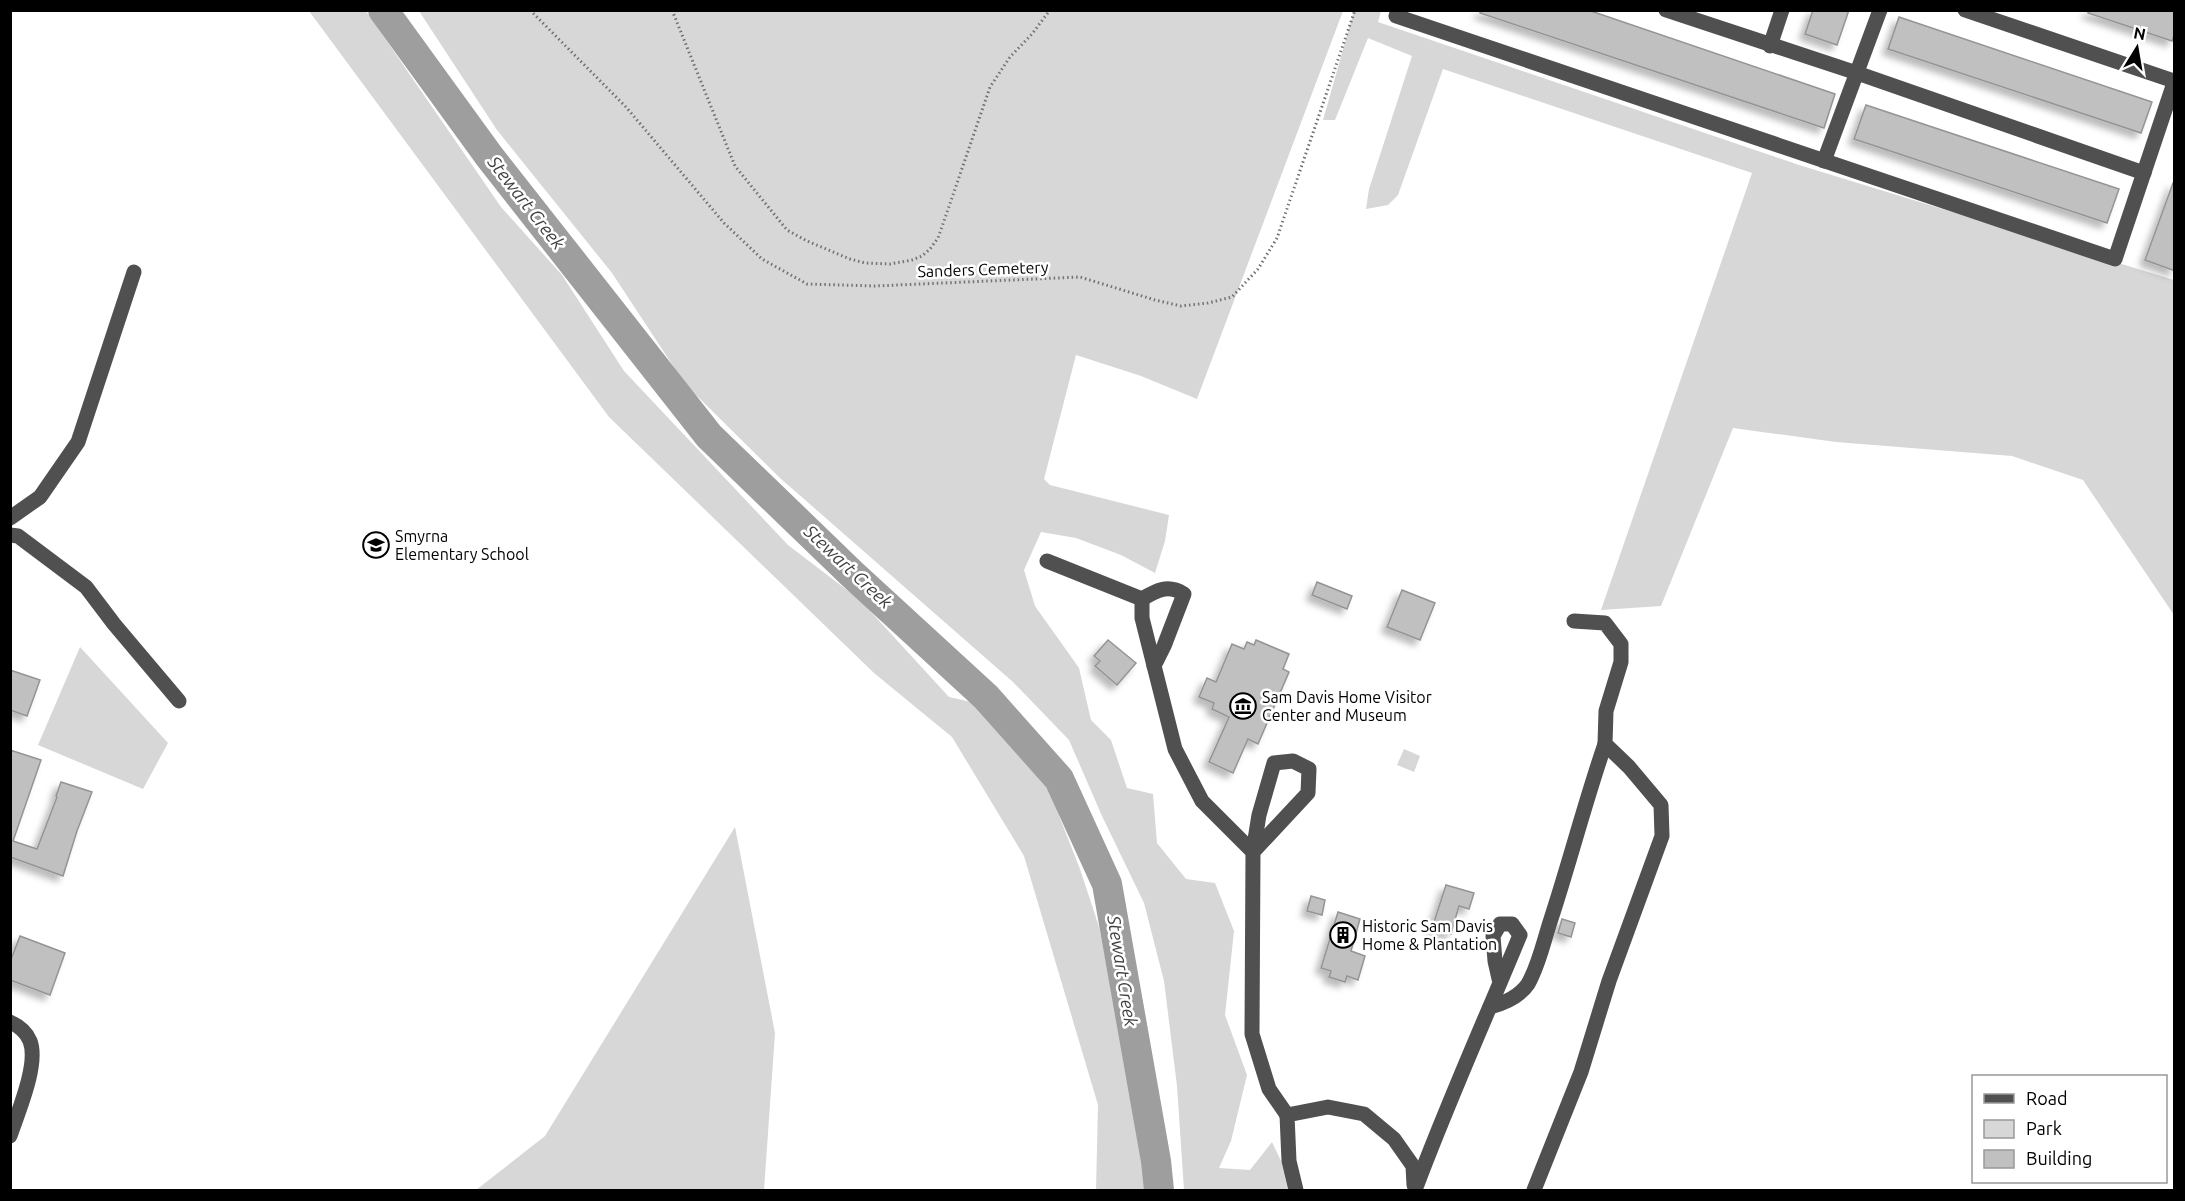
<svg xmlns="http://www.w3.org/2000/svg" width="2185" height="1201" font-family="Ubuntu,sans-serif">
<defs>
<filter id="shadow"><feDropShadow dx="-5.5" dy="5.5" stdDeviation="3" flood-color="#0004"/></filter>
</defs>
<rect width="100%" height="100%" fill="#fff"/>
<g fill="#d7d7d7">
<polygon points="309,11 366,11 501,207 562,275 624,371 788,545 860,600 949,697 980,704 991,722 1043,775 1080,869 1099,927 1124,1050 1147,1146 1148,1190 1096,1190 1098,1105 1024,856 952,737 874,673 609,417"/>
<polygon points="419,11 1343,11 1197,399 1141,376 1076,355 1044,479 1050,485 1169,515 1165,541 1155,573 1121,555 1076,538 1041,532 1024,570 1035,606 1079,668 1091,720 1111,740 1127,788 1153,794 1157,843 1186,879 1215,883 1234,931 1225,1015 1247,1075 1231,1141 1219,1168 1250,1170 1272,1142 1281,1161 1288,1190 1184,1190 1177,1086 1164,981 1144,903 1102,816 1069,740 1013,682 780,478 685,384 612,273 497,130"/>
<polygon points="1354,11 1381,11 1378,22 1799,165 2174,280 2174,615 2083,480 2012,456 1836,442 1733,428 1661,606 1601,610 1752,173 1443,69 1398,195 1388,205 1366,209 1369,189 1412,56 1368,38 1335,120 1323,120"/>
<polygon points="80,647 168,743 143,789 38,745"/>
<polygon points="1404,749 1420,756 1414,772 1397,765"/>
<polygon points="735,827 775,1033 764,1190 476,1190 545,1136"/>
</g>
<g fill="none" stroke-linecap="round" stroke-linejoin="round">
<polyline stroke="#9e9e9e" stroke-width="30" points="383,10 489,156 709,436 852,574 986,697 1059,779 1107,884 1156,1161 1159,1190"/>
</g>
<g fill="#c0c0c0" stroke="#949494" stroke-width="1.5" filter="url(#shadow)">
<polygon points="1480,10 1588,10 1835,94 1824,128 1480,13"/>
<polygon points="1813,10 1849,10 1837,45 1805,34"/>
<polygon points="2088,10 2175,10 2175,33 2172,41 2088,13"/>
<polygon points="1899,17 2152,102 2141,133 1888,49"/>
<polygon points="1866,105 2119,189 2107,223 1854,139"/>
<polygon points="2173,183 2175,183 2175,271 2145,260"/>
<polygon points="1317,582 1352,596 1347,609 1312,595"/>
<polygon points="1402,590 1435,603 1420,640 1387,627"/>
<polygon points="1108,640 1136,663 1117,685 1095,666 1100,661 1094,656"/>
<polygon points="1256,640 1289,654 1283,669 1289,672 1258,744 1248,739 1233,773 1209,762 1229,717 1212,709 1214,703 1199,697 1207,678 1216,682 1232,644 1244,649 1247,642 1254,645"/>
<polygon points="10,670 40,680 27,716 10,710"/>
<polygon points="10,750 41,760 13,841 37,849 57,797 56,796 61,782 92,792 77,831 63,876 10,857"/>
<polygon points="1446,885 1474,893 1469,909 1459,906 1451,934 1432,928"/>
<polygon points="1311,896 1325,900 1322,915 1307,911"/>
<polygon points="1338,912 1360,919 1351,951 1365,956 1358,980 1347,976 1345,982 1329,977 1331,971 1321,968"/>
<polygon points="1562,919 1575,923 1571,937 1558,933"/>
<polygon points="20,936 65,953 50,995 10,980 10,962"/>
</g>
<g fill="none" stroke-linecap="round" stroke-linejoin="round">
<g stroke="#727272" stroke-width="3" stroke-dasharray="1.5 3" stroke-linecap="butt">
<polyline points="530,10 626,107 724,223 762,259 807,284 875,286 1080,277 1155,300 1181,306 1208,303 1232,297 1258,269 1277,238 1355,10"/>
<polyline points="672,10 735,166 787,230 807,241 850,259 865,263 890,264 912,260 922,256 930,249 938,238 944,221 990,87 1010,57 1032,34 1050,10"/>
</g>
<g stroke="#505050" stroke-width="15">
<polyline points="1398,10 1396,16 2115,259 2174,83"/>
<polyline points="1666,10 1857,73 2144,173"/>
<polyline points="1965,10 2174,81"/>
<polyline points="1770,46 1782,10"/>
<polyline points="1824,161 1880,10"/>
<polyline points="10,518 40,497 78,442 134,272"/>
<polyline points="10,535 18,536 86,587 114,624 179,701"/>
<polyline points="1047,561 1142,599 1142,618 1175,749 1202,801 1253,852"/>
<path d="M1142,599C1157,590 1168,584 1184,594L1164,646L1154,666"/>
<polyline points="1253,852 1308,793 1309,769 1293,761 1274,763 1259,815 1253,852 1252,1034 1269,1089 1287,1115"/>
<path d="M1490,1007C1505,1003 1519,997 1528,984C1539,965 1544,940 1551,919C1570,861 1585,802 1605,744"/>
<path d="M10,1022C19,1026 26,1031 30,1041C39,1064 18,1112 10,1136"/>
<polyline points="1296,1190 1289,1161 1287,1115 1328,1107 1364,1114 1394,1139 1413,1166 1414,1185"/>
<path d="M1415,1190C1447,1104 1485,1020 1520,935L1512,924H1500L1493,936L1495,961L1500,983"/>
<polyline points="1534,1190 1581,1072 1609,981 1662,836 1661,805 1629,767 1605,744 1606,711 1621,662 1621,644 1605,623 1574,621"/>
</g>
</g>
<defs>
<g id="school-ring" transform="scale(1.35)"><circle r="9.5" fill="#fff" stroke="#000" stroke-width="1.5"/><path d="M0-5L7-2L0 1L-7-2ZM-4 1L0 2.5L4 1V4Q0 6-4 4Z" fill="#000"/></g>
<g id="museum-ring" transform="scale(1.35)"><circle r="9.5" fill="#fff" stroke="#000" stroke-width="1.5"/><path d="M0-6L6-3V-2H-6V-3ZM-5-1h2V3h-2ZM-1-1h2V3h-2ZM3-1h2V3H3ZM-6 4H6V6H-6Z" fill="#000"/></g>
<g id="building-ring" transform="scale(1.35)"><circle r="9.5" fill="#fff" stroke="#000" stroke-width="1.5"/><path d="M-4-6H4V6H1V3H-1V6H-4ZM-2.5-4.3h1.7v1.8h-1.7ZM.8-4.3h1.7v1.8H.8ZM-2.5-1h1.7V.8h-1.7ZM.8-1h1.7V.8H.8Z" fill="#000"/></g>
</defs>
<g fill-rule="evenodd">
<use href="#school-ring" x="376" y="545"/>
<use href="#museum-ring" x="1243" y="706"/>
<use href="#building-ring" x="1343" y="935"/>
</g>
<g text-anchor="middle" stroke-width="5" stroke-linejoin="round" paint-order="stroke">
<g font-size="16" fill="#000" stroke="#fff">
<text transform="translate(983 269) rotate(-2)" y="6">Sanders Cemetery</text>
</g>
<g font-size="16" fill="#000" stroke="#fff" text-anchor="start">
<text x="395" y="542">Smyrna<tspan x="395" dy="18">Elementary School</tspan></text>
<text x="1262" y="703">Sam Davis Home Visitor<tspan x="1262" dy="18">Center and Museum</tspan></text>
<text x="1362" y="932">Historic Sam Davis<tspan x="1362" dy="18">Home &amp; Plantation</tspan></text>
</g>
<g font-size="18" font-style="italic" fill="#3f3f3f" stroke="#fff">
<text transform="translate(526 203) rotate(52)" y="6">Stewart Creek</text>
<text transform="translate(848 567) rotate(43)" y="6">Stewart Creek</text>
<text transform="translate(1122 971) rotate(81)" y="6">Stewart Creek</text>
</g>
</g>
<rect width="2185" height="1201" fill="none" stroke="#000000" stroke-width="24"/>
<rect x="1972" y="1075" width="195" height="108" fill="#ffffff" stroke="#999999" stroke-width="1.5"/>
<rect x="1984" y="1094" width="30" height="9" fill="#505050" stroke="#999999" stroke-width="1.5"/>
<text x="2026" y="1105" font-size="18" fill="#000000">Road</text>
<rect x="1984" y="1120" width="30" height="18" fill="#d7d7d7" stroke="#999999" stroke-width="1.5"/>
<text x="2026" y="1135" font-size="18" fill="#000000">Park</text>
<rect x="1984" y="1150" width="30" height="18" fill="#c0c0c0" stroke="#999999" stroke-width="1.5"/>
<text x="2026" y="1165" font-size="18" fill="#000000">Building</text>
<g transform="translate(2137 48) rotate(11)" stroke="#ffffff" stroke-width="4.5" paint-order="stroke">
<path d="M0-4.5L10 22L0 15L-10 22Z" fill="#000000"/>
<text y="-9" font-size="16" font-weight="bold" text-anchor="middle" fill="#000000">N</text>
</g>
</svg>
